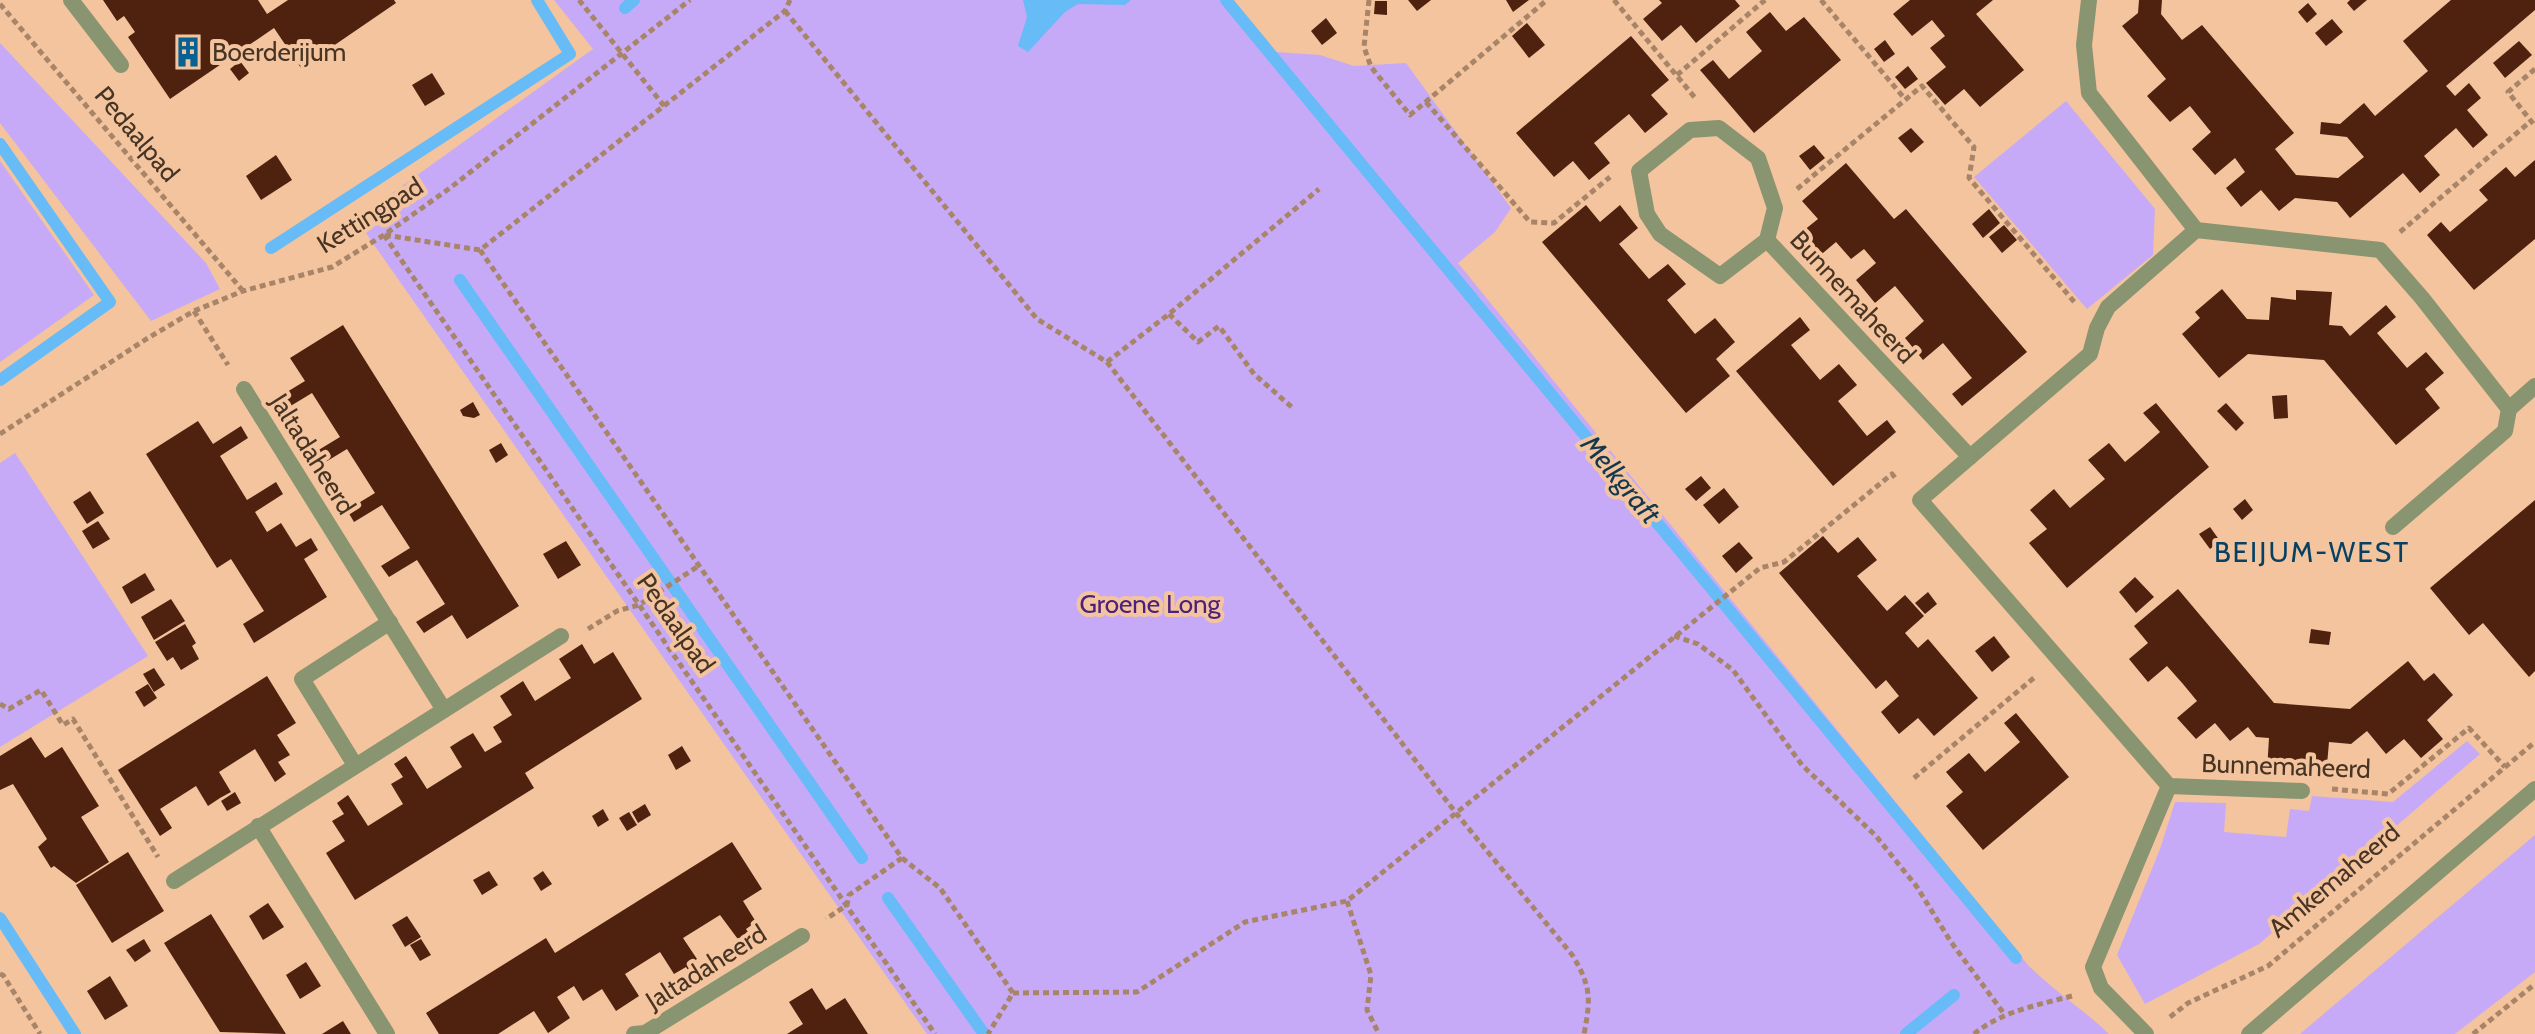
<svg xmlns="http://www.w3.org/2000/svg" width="2535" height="1034" font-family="Cabin,sans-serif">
<rect width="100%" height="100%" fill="#f3c49d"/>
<g fill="#c7aaf7">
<path d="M554,0H1232L1275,52L1320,55L1354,66L1406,63L1511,208L1495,232L1458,263L2028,965C2053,990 2083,1009 2109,1034H927L356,219L593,49Z"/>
<polygon points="0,43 206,263 220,289 151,321 0,123"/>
<polygon points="2066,101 2155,209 2153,255 2087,309 1974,177"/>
<polygon points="0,161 94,295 0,362"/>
<polygon points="15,453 148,656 0,747 0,463"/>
<polygon points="2467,741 2480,754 2259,944 2145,1004 2117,955 2160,849 2175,802 2226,803 2224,832 2286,837 2290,809 2309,811 2312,796 2393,802"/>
<polygon points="2535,835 2535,972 2455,1034 2300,1034"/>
</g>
<polygon fill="#67bbf6" points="1023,0 1131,0 1125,5 1078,4 1065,12 1028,52 1018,46 1027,17"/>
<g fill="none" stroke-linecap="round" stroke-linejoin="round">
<g stroke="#67bbf6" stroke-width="12">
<polyline points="1226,0 2016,958"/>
<polyline points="625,8 634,0"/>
<polyline points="0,144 110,302 0,380"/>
<polyline points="271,248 570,54 537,0"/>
<polyline points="460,280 862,858"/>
<polyline points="888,898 984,1034"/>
<polyline points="0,918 75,1034"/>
<polyline points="1906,1034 1954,995"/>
</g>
</g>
<g fill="#4f2210">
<polygon points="103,0 258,0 267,14 288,0 394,0 396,3 301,68 274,28 170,99 128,37 135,32 124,16 117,21"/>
<polygon points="1408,0 1431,0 1417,11"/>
<polygon points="1506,0 1529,0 1513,12"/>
<polygon points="1659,0 1735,0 1740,6 1696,43 1681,25 1662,41 1643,19 1662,3"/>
<polygon points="1910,0 1993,0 1976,14 2024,70 1980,107 1964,89 1945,105 1926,83 1946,67 1930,48 1945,36 1932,20 1912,36 1893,14"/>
<polygon points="2139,0 2162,0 2161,14 2182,40 2202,25 2294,133 2275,149 2296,175 2338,178 2364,157 2347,137 2320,134 2321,122 2340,124 2364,103 2375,116 2428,71 2403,41 2451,0 2535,0 2535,10 2446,86 2455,96 2469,83 2481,98 2467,110 2488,135 2473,148 2456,128 2424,156 2440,175 2420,193 2403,173 2350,218 2337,202 2295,198 2279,211 2261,190 2241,207 2226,188 2245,172 2235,158 2215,175 2192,149 2211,132 2190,106 2170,122 2147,96 2166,79 2122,26 2138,13"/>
<polygon points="2350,0 2367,0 2354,11 2347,3"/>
<polygon points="1375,1 1387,1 1387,15 1374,14"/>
<polygon points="2308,3 2317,14 2307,23 2298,12"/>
<polygon points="1770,12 1786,31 1804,17 1841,60 1754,133 1700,70 1713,60 1729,79 1762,51 1746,32"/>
<polygon points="1326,18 1337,33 1322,45 1311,31"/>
<polygon points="2332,19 2343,32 2326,46 2315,33"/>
<polygon points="1527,23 1545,45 1529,58 1512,36"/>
<polygon points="1631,36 1669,80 1651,95 1668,114 1645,133 1629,114 1594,143 1610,163 1589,180 1573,161 1554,177 1516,133"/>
<polygon points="1885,40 1895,54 1884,62 1874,49"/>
<polygon points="2519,41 2532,55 2505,78 2493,63"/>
<polygon points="240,61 249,73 239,81 230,69"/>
<polygon points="1908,66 1918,79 1905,89 1895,77"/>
<polygon points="432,73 445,94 425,106 412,85"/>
<polygon points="1911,128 1924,142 1911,153 1898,138"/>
<polygon points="1814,145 1825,158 1810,170 1799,156"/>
<polygon points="276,155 292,180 261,200 246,176"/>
<polygon points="2535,160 2535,239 2474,290 2427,235 2441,222 2450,232 2488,200 2479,190 2506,167 2515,177"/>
<polygon points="1846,163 1894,219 1906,209 2027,352 1962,406 1952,394 1972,378 1943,343 1923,360 1905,338 1924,321 1895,286 1875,303 1856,280 1876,263 1864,249 1851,259 1836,242 1817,258 1798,235 1818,219 1802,201"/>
<polygon points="1586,205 1600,222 1620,205 1638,228 1619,244 1649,279 1668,264 1686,284 1667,300 1695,334 1715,318 1735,342 1716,359 1730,376 1686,413 1542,242"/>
<polygon points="1989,209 2000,223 1983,238 1972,224"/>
<polygon points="2004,225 2017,240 2002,253 1989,237"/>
<polygon points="2222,289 2247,319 2269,320 2271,297 2296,300 2296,290 2332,292 2329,325 2342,326 2350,336 2386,305 2396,317 2377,333 2407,368 2426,352 2444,373 2425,389 2440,408 2396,445 2324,360 2248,354 2219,378 2182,334 2200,318 2195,312"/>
<polygon points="1800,317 1810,330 1791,345 1820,380 1839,364 1857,385 1838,401 1867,436 1887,420 1896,432 1833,486 1736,371"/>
<polygon points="343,325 519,606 467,639 452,615 424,633 416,622 445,604 417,560 389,577 381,566 410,548 382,505 354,522 347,510 375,493 347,449 319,466 312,454 340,437 312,393 284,410 277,398 305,381 290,358"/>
<polygon points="2287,395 2288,418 2274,419 2272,396"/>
<polygon points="473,402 480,415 474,418 463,416 460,410"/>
<polygon points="2156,403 2209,467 2067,588 2029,543 2047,529 2030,510 2054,489 2070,508 2105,479 2088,460 2109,443 2125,462 2143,447 2160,432 2143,413"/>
<polygon points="2226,403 2244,423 2236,431 2217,411"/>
<polygon points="198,421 213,444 241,426 248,438 220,456 247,500 276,482 283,494 255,512 267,532 281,523 296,547 311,538 318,550 304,559 327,597 254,643 243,624 264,611 231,559 217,568 146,454"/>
<polygon points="501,443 508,455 496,463 489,450"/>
<polygon points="1701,476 1711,488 1696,501 1685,489"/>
<polygon points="1724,488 1739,507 1719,524 1703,505"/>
<polygon points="90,491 104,513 87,524 73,502"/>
<polygon points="2245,499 2253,510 2242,520 2233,509"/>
<polygon points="2535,500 2535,671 2529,677 2483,623 2469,635 2430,588"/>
<polygon points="98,521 110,539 93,549 82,531"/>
<polygon points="2210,527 2220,541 2210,549 2199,534"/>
<polygon points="1823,536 1838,553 1858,537 1877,560 1857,576 1887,611 1905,595 1924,616 1905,633 1918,648 1928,639 1978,698 1934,736 1918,718 1899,734 1881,712 1899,696 1886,680 1876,689 1779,573"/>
<polygon points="566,541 581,565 558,579 543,554"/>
<polygon points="1739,542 1753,558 1736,573 1722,556"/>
<polygon points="145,573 155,590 131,604 122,587"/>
<polygon points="2135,577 2154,597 2136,613 2119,592"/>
<polygon points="2178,589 2274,703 2350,709 2408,661 2424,681 2434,673 2453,695 2427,720 2443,739 2421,758 2404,739 2386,754 2367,731 2351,744 2329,742 2327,765 2303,763 2302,773 2267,770 2269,738 2256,737 2248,727 2230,741 2215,723 2196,739 2177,718 2197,701 2183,684 2167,666 2148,682 2129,659 2148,643 2134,626"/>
<polygon points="1928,592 1937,604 1925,614 1915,603"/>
<polygon points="171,599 185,621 154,640 141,617"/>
<polygon points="185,624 196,643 192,646 199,659 181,670 173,657 167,661 155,642"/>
<polygon points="2311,629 2331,632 2329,645 2309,643"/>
<polygon points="1994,636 2010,657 1992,672 1975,651"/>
<polygon points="582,644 594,664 613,652 642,699 525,773 534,788 355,900 326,853 345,841 332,821 344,814 337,803 348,795 368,826 403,804 391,784 403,777 394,764 406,756 427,789 462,767 450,747 461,740 473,733 485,752 502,742 493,727 512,715 500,696 523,681 535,701 571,678 559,659"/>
<polygon points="154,668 165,685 154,692 143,674"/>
<polygon points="267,676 296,723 277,735 290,755 278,762 286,774 275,782 255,749 219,772 231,792 220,798 208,806 196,786 160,809 172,828 160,836 118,770"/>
<polygon points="148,684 157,698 144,707 135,692"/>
<polygon points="2016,713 2069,777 1983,850 1946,806 1963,792 1946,772 1969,753 1985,772 2020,742 2004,723"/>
<polygon points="31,737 45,758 62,747 99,806 81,817 109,862 76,883 54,866 51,868 38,847 47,839 13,784 0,790 0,756"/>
<polygon points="682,746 691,761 676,770 668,755"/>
<polygon points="235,792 241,803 227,811 221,801"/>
<polygon points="645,804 651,815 638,823 632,812"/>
<polygon points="603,809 609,820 598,827 592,816"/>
<polygon points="629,812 637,825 627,831 619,818"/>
<polygon points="732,842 762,889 743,901 756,922 746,929 753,940 743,946 720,915 683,938 697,959 694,961 701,972 693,977 686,967 674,974 660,952 625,974 639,996 616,1011 602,989 583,1001 574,986 557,997 570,1018 548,1033 534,1011 498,1034 439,1034 426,1013 546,938 555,953"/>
<polygon points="128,852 164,911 112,943 76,885"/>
<polygon points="489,871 498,885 482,895 473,880"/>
<polygon points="543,871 552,884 541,891 533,878"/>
<polygon points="268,903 284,927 263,940 249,916"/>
<polygon points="211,914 267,1004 286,1034 220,1032 164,943"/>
<polygon points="407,916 421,937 405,947 392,925"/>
<polygon points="144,939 151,951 135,962 126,950"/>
<polygon points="421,939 431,955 420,961 410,945"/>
<polygon points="306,962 321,986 300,999 286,975"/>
<polygon points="110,976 128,1006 105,1020 87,991"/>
<polygon points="812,988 826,1010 845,998 868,1034 787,1034 803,1024 789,1002"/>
<polygon points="343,1021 351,1034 322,1034"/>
</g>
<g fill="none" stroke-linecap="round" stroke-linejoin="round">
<g stroke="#a88568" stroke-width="5" stroke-dasharray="6 4" stroke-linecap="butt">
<polyline points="579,0 665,107"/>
<polyline points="1369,0 1364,47 1371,67 1410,115 1547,0"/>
<polyline points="1614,0 1696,99"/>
<polyline points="1821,0 1905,99"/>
<polyline points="0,4 243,291"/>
<path d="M785,11L1037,319L1107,362L1456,813L1573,956C1591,987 1591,998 1584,1034"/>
<polyline points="2535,69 2508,92 2535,126"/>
<polyline points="1677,75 1765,0"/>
<polyline points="1426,102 1530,222 1554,223 1610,177"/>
<polyline points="1797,189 1922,86 1974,147 1969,178 2076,304"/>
<polyline points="2400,232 2531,121"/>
<polyline points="384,235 935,1034"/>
<polyline points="385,235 480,250 785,11 790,0"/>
<polyline points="480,250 902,858 849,895 847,905 826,919"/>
<polyline points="194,311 228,365"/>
<polyline points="1169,314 1198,342 1219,326 1254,374 1294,409"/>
<polyline points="1107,362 1169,314 1319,189"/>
<polyline points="0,434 148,338 194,311 243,291 332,267 384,235 450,188 690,0"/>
<polyline points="588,629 617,611 639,605 700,565"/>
<polyline points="1674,636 1698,644 1733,670 1802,765 1876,836 1917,887 1951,942 2005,1015"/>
<polyline points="0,704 9,709 41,690 63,725 73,719 158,857"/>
<polyline points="1914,778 2035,677"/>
<polyline points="2332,789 2388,794 2469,728 2505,767"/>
<polyline points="902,858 940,888 1013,993 988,1034"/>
<polyline points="1347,901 1371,975 1367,1010 1379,1034"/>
<polyline points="0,974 3,975 40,1034"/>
<polyline points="1013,993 1137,992 1245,922 1347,901 1760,568 1784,562 1892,474 1897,480"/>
<polyline points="2170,1017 2188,1003 2268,966 2535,742"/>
<path d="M1974,1034C2002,1011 2038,1005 2072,996"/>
<polyline points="2473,1034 2535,984"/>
</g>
<polyline stroke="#899470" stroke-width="16" points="71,0 121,65"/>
<g stroke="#899470" stroke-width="16">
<polyline points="2089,0 2084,45 2089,93 2196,230"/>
<polyline points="1767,240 1720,276 1660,234 1647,214 1639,171 1690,130 1719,128 1758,158 1775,208 1767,240 1970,457 2090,354 2097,328 2108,307 2196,230 2380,250 2422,298 2509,409 2535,386"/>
<polyline points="244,389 444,710"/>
<polyline points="1970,457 1920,500 2169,786 2302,791"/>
<polyline points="2393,527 2505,431 2509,409"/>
<polyline points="355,765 302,679 390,622"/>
<polyline points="258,826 387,1034"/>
<polyline points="174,881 561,636"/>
<polyline points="634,1034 645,1033 802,936"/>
<polyline points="2146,1034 2101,988 2093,967 2169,786"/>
</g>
<polyline stroke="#899470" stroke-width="16" points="2249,1034 2535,789"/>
</g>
<defs>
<g id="building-bare" transform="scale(2.4)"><path d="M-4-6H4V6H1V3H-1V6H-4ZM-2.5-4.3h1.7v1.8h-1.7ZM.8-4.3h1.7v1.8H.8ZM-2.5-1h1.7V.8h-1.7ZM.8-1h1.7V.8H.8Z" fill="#076293" stroke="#f3c49d" stroke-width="2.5" paint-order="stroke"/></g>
</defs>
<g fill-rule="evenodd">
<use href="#building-bare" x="188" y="52"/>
</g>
<g text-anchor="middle" stroke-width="8" stroke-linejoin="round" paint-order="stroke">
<g font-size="26" fill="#473424" stroke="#f3c49d" text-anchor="start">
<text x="212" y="61">Boerderijum</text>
</g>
<g font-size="26" fill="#473424" stroke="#f3c49d">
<text transform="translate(137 134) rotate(50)" y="9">Pedaalpad</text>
<text transform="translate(370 215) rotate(-32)" y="9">Kettingpad</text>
<text transform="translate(1853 297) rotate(47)" y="9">Bunnemaheerd</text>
<text transform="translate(313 454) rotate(58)" y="9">Jaltadaheerd</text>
<text transform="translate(676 623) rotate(55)" y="9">Pedaalpad</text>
<text transform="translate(2286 766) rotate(2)" y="9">Bunnemaheerd</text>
<text transform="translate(2334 880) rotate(-40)" y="9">Amkemaheerd</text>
<text transform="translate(706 967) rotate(-32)" y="9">Jaltadaheerd</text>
</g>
<g font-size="26" fill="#4c207d" stroke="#f3c49d">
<text x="1150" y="613">Groene Long</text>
</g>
<g font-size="28" font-style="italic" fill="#13374f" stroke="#f3c49d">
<text transform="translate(1621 479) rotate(50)" y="10">Melkgraft</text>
</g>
<g font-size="28" letter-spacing="2" fill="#064163" stroke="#f3c49d">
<text x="2312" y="562">BEIJUM-WEST</text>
</g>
</g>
</svg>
